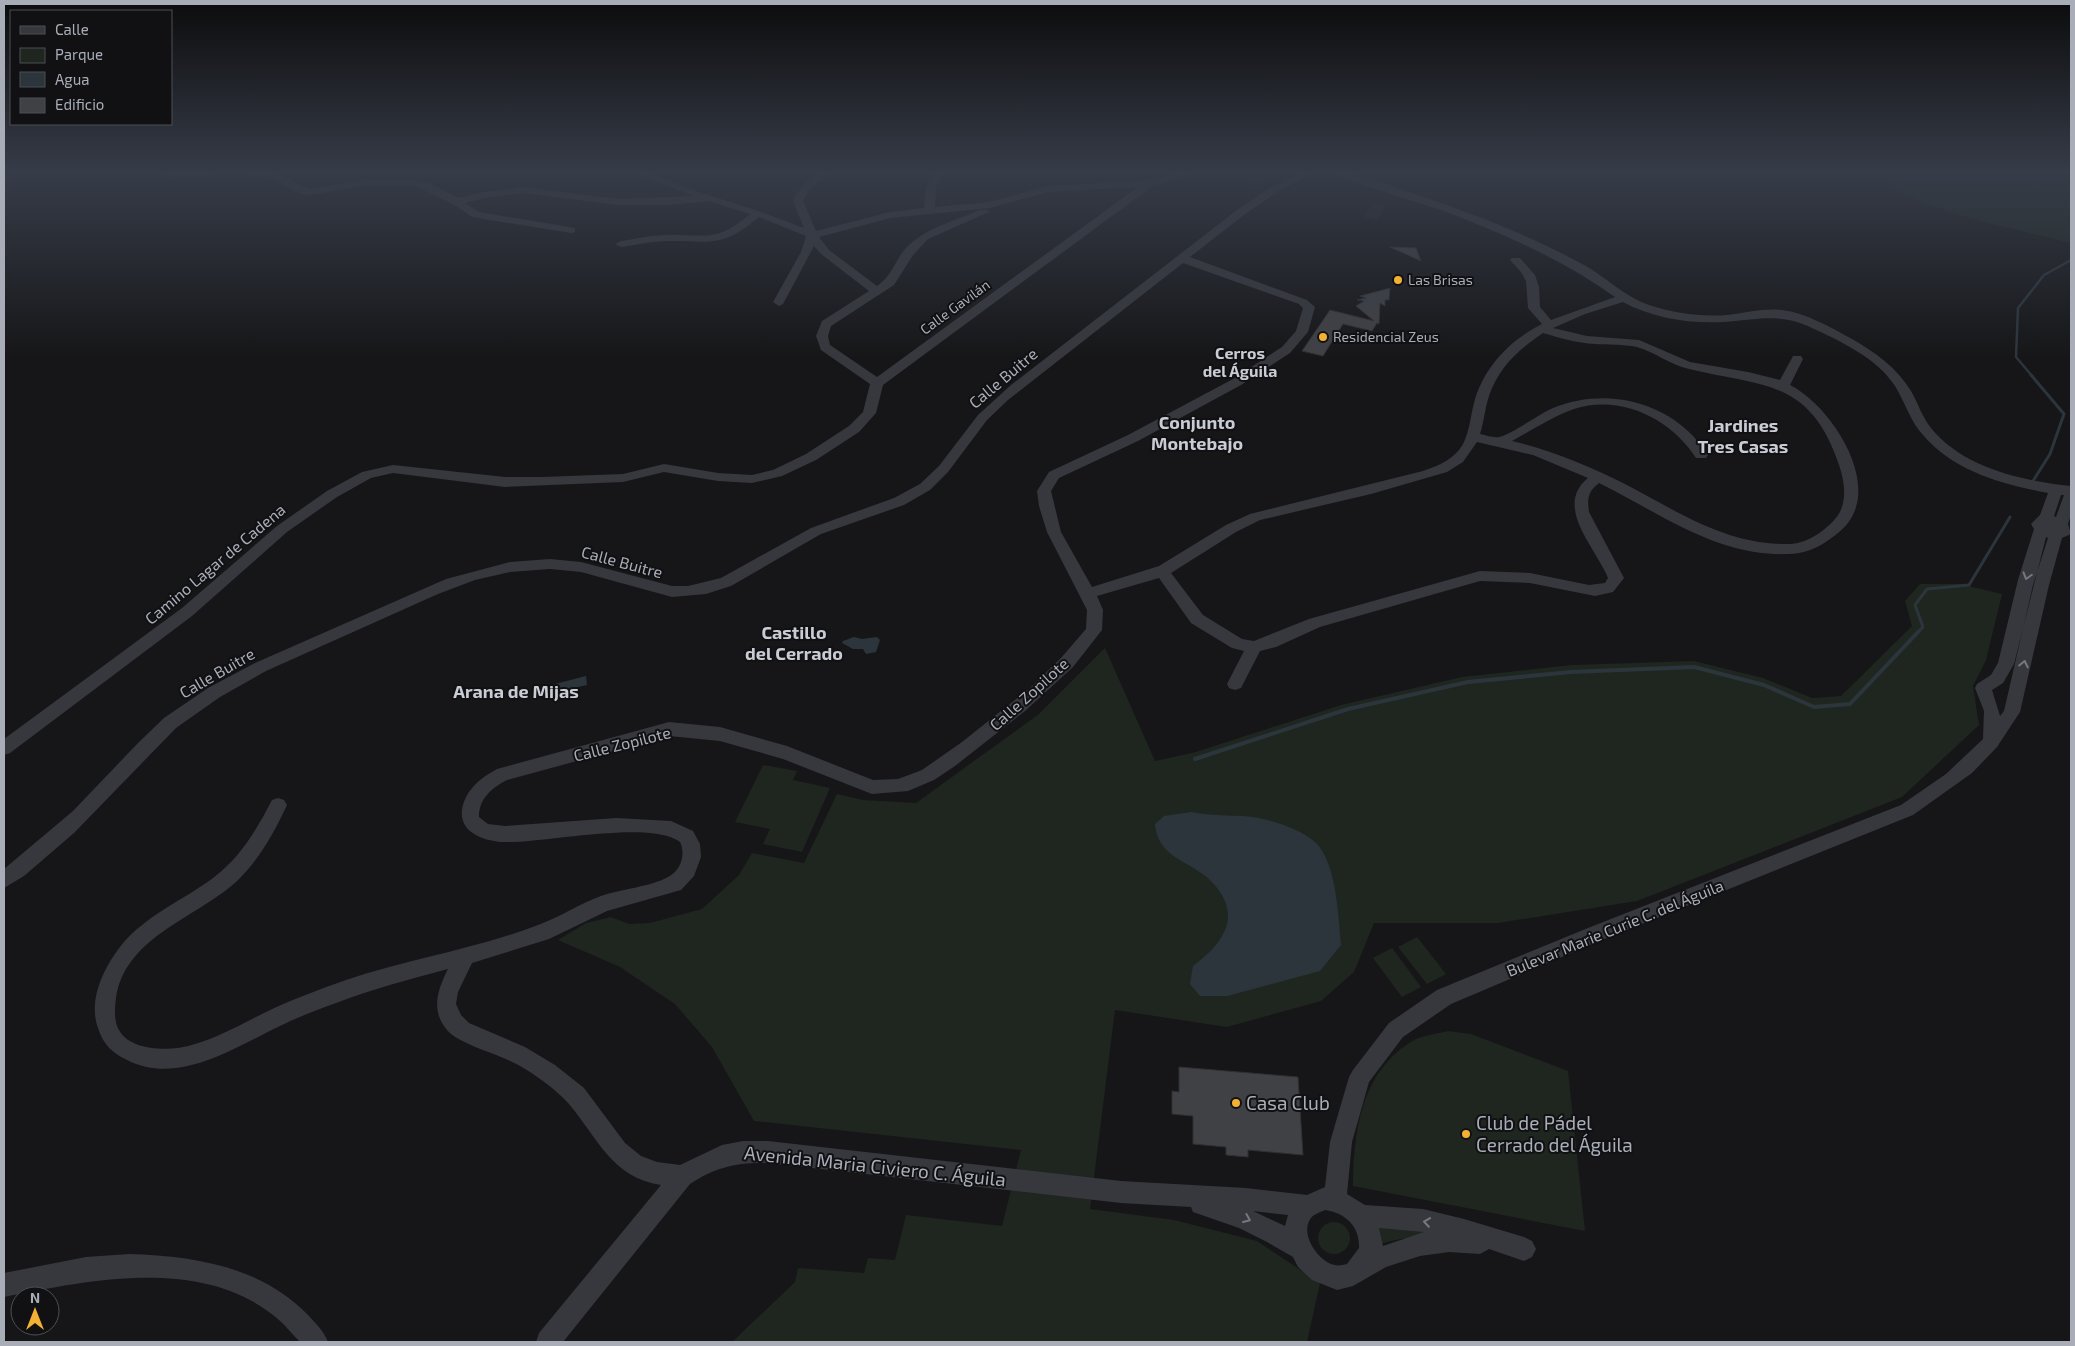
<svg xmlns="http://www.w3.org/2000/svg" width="2075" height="1346" font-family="'Exo 2',sans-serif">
<rect width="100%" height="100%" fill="#161618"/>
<g fill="#1e261f">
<polygon points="1256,171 1276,171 1283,174 1256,188 1238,181"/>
<path d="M1867,171H2071V243C2007,226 1920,213 1867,171Z"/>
<polygon points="1373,203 1387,206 1377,220 1364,217"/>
<polygon points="1920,584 1960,584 2002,594 1986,660 1973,686 1979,725 1902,797 1637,901 1498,923 1374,923 1354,972 1321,1001 1227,1027 1115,1010 1090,1209 1174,1220 1257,1241 1320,1283 1307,1342 732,1342 795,1282 798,1268 864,1273 868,1258 895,1260 906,1215 1002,1226 1021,1150 754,1121 712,1047 675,1004 620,967 558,940 586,923 611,917 629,924 650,923 702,909 739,875 752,853 804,863 837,794 863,800 916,803 1039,714 1105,648 1155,761 1196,752 1341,705 1462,677 1572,665 1694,661 1763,678 1812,698 1841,696 1912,626 1905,601"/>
<polygon points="763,765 797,771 793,780 830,788 802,852 763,844 770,829 735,822"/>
<polygon points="1417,937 1446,974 1427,984 1398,947"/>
<polygon points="1392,948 1421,987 1402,997 1373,958"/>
<path d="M1448,1031L1471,1034L1568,1071L1585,1231L1353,1186C1354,1130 1361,1071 1414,1040C1424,1035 1437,1034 1448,1031Z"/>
<path d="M1371,1220L1466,1235C1435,1235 1407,1235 1377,1245Z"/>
<circle cx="1334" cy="1238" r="16"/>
</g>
<g fill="#2c353c">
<polygon points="854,637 862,639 877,637 880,640 876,652 866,654 863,649 853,649 842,643 843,641"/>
<polygon points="586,676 587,685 548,694 547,686"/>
<path d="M1191,812C1214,817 1237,814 1259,818C1277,822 1302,830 1315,842C1337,863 1338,916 1341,945L1320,971L1227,996H1200L1190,984L1193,966C1224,943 1244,915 1211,881C1190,860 1158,859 1155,824L1164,816Z"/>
</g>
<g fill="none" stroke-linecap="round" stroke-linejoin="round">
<polyline stroke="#2c353c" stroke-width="2.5" points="2033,377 2016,357 2018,308 2044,275 2071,260"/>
<g stroke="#2c353c" stroke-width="3">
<polyline points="2031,375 2064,414 2050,454 2033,481"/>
<polyline points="1918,632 1923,627 1915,605 1927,589 1969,585 2010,517"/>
</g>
<polyline stroke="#2c353c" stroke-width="4" points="1195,759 1348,709 1468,682 1571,672 1694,667 1764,685 1814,707 1850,704 1919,631"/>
</g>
<g fill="#404145" stroke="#303034">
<polygon points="1390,247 1416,248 1421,261"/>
<polygon points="1390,288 1389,300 1385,300 1385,306 1380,303 1379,324 1377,323 1372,331 1343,324 1323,356 1302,351 1330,310 1374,321 1356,306 1364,301 1357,300 1366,298 1360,296"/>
<polygon points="1179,1067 1298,1077 1303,1155 1248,1150 1248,1157 1226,1155 1226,1147 1193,1144 1193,1116 1172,1114 1172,1091 1179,1092"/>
</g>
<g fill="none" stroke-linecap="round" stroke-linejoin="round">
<g fill="#37383d" fill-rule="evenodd">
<path d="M153,171H262L284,176L309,189L364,180H415L429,183L458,198L483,192L523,187L617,199L694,196L627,171C655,171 682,187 708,195C740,205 772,215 804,228L793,201C802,183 814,171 835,171L810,188L803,201L816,231L890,212L924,208L926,187L936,171H946L936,187L935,207L989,202L1048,186L1150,180L1189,171H1207L1154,185L883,385L876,413L859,432L816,460L782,476L752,483L718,481L664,472L623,482L505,487L393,473L371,478L337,497L287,532L192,616L10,753L4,755V739L182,608L277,526L327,491L362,472L393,465L505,477H542L623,474L664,464L718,473L752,475L773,470L806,454L849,426L863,412L870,384L821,350L816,336L822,321L869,291L821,254L814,246L783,304L779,306L773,302L801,252L806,236L759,217C722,248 713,241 668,241C653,241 636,245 621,247L615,244L621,241C636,239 652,235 667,235C709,234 715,243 750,214L709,201L669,205H617L523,193L484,198L465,203L479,212L575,228V232L571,233L472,217L453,204L415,186H364L309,195L294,191L277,180L262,177L234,174L170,178ZM1138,187L877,377L830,345L828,336L831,326L894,285L913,255L928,239L989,212L988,210H980C954,221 925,228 905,249C895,261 891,277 877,286L829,250L819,237L890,218L990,208L1048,192Z"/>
<path d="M1303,171H1316L1279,191L1245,214L1190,257L1307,300L1315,307L1308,332L1290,353L1241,385L1138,441L1059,478L1051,491L1061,532L1092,587L1159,566L1226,525L1250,514L1419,472C1433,468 1449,462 1459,450C1469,438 1470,418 1474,403C1483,368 1510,340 1542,324L1528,308L1526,281L1521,272L1510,260L1512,258H1520L1535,275L1539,287L1540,307L1551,320L1615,297C1562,259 1502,233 1441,210C1424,204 1336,178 1329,171C1355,171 1381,182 1406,191C1466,211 1528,234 1584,265C1606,277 1625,297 1649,305C1673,313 1701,317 1727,315C1745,313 1764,308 1782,310C1806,313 1830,327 1852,339C1875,352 1897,368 1911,391C1918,403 1922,417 1931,428C1963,468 2023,481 2071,486V515L2068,524L2071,534L2062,538L2049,585L2020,712L1997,747L1972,773L1913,815L1602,940L1451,1004L1403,1037L1369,1082L1352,1142L1347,1194L1365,1205L1423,1209L1464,1219L1524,1237L1532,1241L1536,1249L1532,1257L1524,1261L1489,1249L1480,1254L1449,1252L1420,1256L1386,1267L1353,1286L1337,1290L1312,1280L1298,1267L1293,1257L1267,1242L1239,1228L1193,1212L1191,1207L1121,1203L768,1163C738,1162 715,1167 690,1184L563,1342H536L539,1333L661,1185C612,1178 597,1137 569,1104C561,1095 550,1086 540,1079C531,1072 519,1065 508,1060C491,1052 458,1043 447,1030C430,1010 438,989 448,969C411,979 372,989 336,1003C317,1010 298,1017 280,1026C234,1048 178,1086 127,1060C112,1053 103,1044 98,1028C88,1001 103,969 120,947C144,916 182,901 213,878C240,858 257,829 272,800L278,798L284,800L287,805C274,833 259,860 236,882C196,918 125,937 116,998C115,1006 114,1017 117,1026C126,1049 158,1050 178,1048C209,1043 237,1026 264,1013C290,1000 318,990 346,980C409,959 476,949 538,925C560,917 579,904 601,896C621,889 650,887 668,877C681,871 686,854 680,842C651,819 540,844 502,842C475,840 452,826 466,797C473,784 484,776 497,769L669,722L720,727L787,746L873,780L898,779L922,770L962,742L1030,688L1061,658L1086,629L1087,610L1047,532L1039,506L1037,491L1049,472L1128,435L1233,379L1282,347L1296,331L1303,308L1299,304L1183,263L1008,400L987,420L948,472L930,490L904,505L821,534L731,586L706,594L672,597L581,572L550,569L510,572L475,580L438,594L266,671L220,697L176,728L74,833L24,876L4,888V869L73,811L138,743L164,718L208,688L255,663L446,579L510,562L550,559L581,562L672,586H688L721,578L811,528L894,498L920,484L939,466L978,415L1011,385L1237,210L1271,187ZM1623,302C1652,318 1690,324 1723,322C1757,320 1778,312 1812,328C1840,341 1877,358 1895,386C1905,402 1910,421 1923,435C1953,471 2004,485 2048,493L2040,515L2031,524L2034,529L2018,580L1998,663L1991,675L1977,684L1975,688L1984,711L1983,739L1946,774L1901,805L1588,928L1437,990L1389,1023L1353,1070L1349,1077L1330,1142L1325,1187L1307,1195L1246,1188L1121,1181L768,1141H743L722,1145L680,1165L657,1162L641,1156L625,1143L584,1088L555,1065L525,1047L469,1023L461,1015L456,1004L458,992L472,963L549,939L607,911L681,890L694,876L701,857L700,844L693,831L671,821L616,818L505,826L488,824L479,817C479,798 492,788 507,780L669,736L720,741L783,759L872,794L908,791L934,780L955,766L1025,711L1073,667L1102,630L1103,610L1097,596L1159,578L1191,623L1232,648L1244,651L1227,684L1229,688L1235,690L1241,688L1260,651L1276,647L1320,627L1480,581L1530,583L1595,596L1613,592L1624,578L1589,512C1587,498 1588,492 1599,483C1660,513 1717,557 1788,554C1803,554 1818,548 1830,539C1842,531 1852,521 1856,507C1869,465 1826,403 1790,385L1803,359L1801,356H1793L1780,380L1748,372L1690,362L1639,340L1587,336L1553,328L1585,314ZM1543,333C1560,338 1577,343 1595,344C1609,345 1623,344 1637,347C1655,352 1670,365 1689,369C1764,387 1810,379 1839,465C1845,482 1848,505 1835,519C1823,533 1804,545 1786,544C1724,544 1677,511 1625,484C1589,466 1551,450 1512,441C1532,430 1552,417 1574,409C1621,394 1671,419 1696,458H1706L1708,455C1675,403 1609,385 1553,408C1537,415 1514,433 1499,437C1494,438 1485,435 1480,434C1484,422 1485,408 1489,396C1499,367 1518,350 1543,333ZM1477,442L1533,455L1588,478C1553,506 1596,548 1608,578L1605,583L1589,585L1530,573L1480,571L1309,619L1254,641L1242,639L1203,615L1171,573L1236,532L1260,520L1371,494L1447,472L1463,462ZM2061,495H2064L2056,517L2054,516ZM2046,537L2048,538L2033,585L2004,711L2000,716L1992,690L2003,683L2014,664ZM1325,1210C1346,1213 1360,1227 1359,1248L1347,1264C1343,1265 1339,1266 1335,1265C1318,1262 1299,1233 1311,1218C1314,1214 1321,1212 1325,1210ZM1253,1211L1288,1215L1285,1226ZM1379,1228L1424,1232L1383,1246Z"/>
<path d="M129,1254C193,1256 261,1266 308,1315C316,1324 324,1331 328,1342H300C293,1335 286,1326 279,1320C205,1255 90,1280 4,1297V1273L86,1257Z"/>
</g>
</g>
<defs><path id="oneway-chevron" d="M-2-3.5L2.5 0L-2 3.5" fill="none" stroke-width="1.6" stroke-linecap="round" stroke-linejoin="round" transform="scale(1.25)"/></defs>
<g stroke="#757881">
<use href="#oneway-chevron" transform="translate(2027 576) rotate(106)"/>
<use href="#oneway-chevron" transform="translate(2024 664) rotate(-78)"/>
<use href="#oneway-chevron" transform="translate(1247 1219) rotate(23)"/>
<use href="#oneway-chevron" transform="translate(1427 1222) rotate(-172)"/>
</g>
<linearGradient id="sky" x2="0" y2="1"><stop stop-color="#0c0c0d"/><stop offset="0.48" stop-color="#363c48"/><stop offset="1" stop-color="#363c48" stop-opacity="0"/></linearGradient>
<rect width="2075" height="359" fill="url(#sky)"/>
<g fill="#f2b134" stroke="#111113" stroke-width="2">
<circle cx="1398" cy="280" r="5"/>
<circle cx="1323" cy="337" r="5"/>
<circle cx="1236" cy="1103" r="5"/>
<circle cx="1466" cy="1134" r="5"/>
</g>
<g text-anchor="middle" stroke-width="4" stroke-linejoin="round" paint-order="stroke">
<g font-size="14" fill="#a8adb8" stroke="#111113" text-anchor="start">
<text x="1408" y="285">Las Brisas</text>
<text x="1333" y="342">Residencial Zeus</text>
</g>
<g font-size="14" fill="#a8adb8" stroke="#111113">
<text transform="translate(955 307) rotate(-36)" y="5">Calle Gavilán</text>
</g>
<g font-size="16" font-weight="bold" fill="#c9ccd4" stroke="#111113">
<text x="1240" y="359">Cerros<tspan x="1240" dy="18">del Águila</tspan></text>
</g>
<g font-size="16" fill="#a8adb8" stroke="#111113">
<text transform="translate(1003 378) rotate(-40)" y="6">Calle Buitre</text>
<text transform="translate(622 562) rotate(15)" y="6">Calle Buitre</text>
<text transform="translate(215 564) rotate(-40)" y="6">Camino Lagar de Cadena</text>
<text transform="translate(217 673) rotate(-30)" y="6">Calle Buitre</text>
<text transform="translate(1029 694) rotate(-42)" y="6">Calle Zopilote</text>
<text transform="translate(622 744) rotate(-14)" y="6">Calle Zopilote</text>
<text transform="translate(1615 928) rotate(-22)" y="6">Bulevar Marie Curie C. del Águila</text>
</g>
<g font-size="18" font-weight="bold" fill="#c9ccd4" stroke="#111113">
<text x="1197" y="429">Conjunto<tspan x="1197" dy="21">Montebajo</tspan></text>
<text x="1743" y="432">Jardines<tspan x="1743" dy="21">Tres Casas</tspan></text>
<text x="794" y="639">Castillo<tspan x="794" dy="21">del Cerrado</tspan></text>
<text x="516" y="698">Arana de Mijas</text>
</g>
<g font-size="19" fill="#a8adb8" stroke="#111113" text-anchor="start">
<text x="1246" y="1110">Casa Club</text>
<text x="1476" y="1130">Club de Pádel<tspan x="1476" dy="22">Cerrado del Águila</tspan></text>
</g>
<g font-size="19" fill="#a8adb8" stroke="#111113">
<text transform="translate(875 1166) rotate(6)" y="7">Avenida Maria Civiero C. Águila</text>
</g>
</g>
<rect width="2075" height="1346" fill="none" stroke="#a8adb8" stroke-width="10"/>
<rect x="10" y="10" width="162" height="115" fill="#111113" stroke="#4d4f55"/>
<rect x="20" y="26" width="25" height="8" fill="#37383d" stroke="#4d4f55"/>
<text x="55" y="35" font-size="15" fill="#a8adb8">Calle</text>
<rect x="20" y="48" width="25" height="15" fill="#1e261f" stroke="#4d4f55"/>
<text x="55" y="60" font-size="15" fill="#a8adb8">Parque</text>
<rect x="20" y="72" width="25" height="15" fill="#2c353c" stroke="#4d4f55"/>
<text x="55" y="85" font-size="15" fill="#a8adb8">Agua</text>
<rect x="20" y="98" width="25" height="15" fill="#404145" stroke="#4d4f55"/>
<text x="55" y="110" font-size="15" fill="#a8adb8">Edificio</text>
<g transform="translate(35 1311)"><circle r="24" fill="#111113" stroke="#4d4f55"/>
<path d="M0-4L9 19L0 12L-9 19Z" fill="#f2b134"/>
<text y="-8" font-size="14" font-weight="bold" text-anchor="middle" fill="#a8adb8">N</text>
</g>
</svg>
